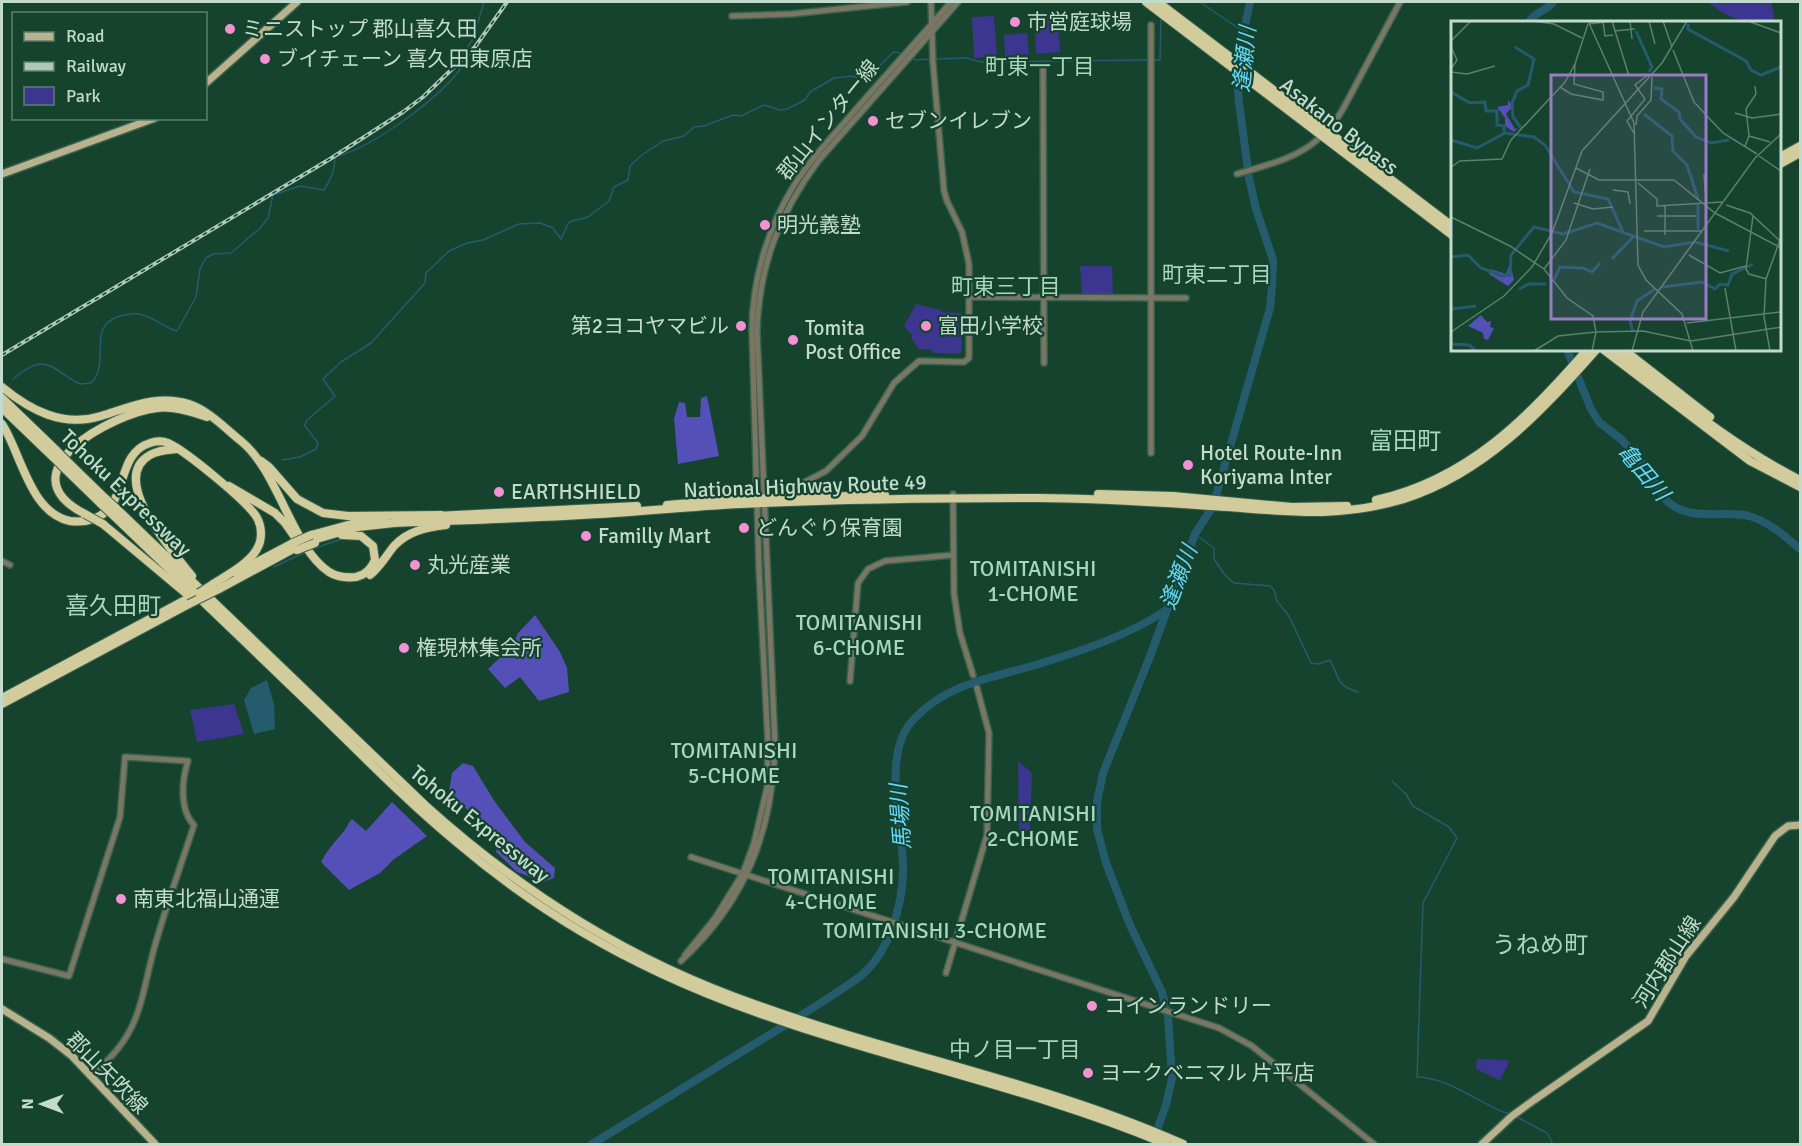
<svg xmlns="http://www.w3.org/2000/svg" width="1802" height="1146" font-family="Signika,'Noto Sans JP',sans-serif">
<rect width="100%" height="100%" fill="#15432e"/>
<g fill="#3c3690">
<path d="M1707,2H1771L1775,22C1742,23 1734,21 1707,2Z"/>
<polygon points="1057,12 1060,52 1036,54 1034,13"/>
<polygon points="994,16 997,56 974,58 972,17"/>
<polygon points="1027,33 1029,54 1005,57 1004,35"/>
<polygon points="1080,266 1112,266 1113,294 1082,294"/>
<polygon points="916,304 941,310 942,312 961,313 962,350 959,354 934,353 932,350 919,349 911,338 912,335 904,326"/>
<polygon points="234,704 244,734 197,742 190,710"/>
<polygon points="1018,761 1032,773 1030,831 1019,830"/>
<polygon points="1477,1059 1507,1060 1509,1062 1501,1079 1499,1080 1476,1069"/>
</g>
<g fill="#5450b8">
<polygon points="707,396 719,456 678,464 674,419 679,402 685,403 687,417 700,417 701,398"/>
<polygon points="535,615 560,652 567,668 569,692 539,701 520,677 505,688 488,669 512,646 518,633"/>
<polygon points="463,763 473,766 495,802 525,842 555,868 554,878 543,882 517,872 496,852 498,833 475,817 449,792 452,773"/>
<path d="M392,802L427,836L393,860L380,873L349,890L321,862C327,850 335,842 344,831C347,827 348,823 352,819L366,831Z"/>
</g>
<polygon fill="#245c6d" points="267,680 274,704 275,729 254,734 244,700 251,688"/>
<g fill="none" stroke-linecap="round" stroke-linejoin="round">
<g stroke="#245c6d" stroke-width="1.5">
<polyline points="1200,2 1244,32"/>
<polyline points="911,58 916,60 930,59"/>
<polyline points="935,59 967,58 980,62 1148,60"/>
<polyline points="1153,60 1160,60 1161,18"/>
<path d="M13,379C47,350 50,369 80,384L91,383C112,362 85,326 120,316C126,315 133,313 139,314C153,316 164,328 177,331L196,297L200,269L206,258L213,254L231,253L260,228L268,218L273,195L300,186L324,190C331,179 335,170 335,157C374,147 445,95 466,61L462,55L473,39L484,2"/>
<path d="M282,460L300,457L316,449L318,443L305,426L306,421L335,396L323,379L341,362L371,343L425,283L426,273L449,251L467,243L483,240L519,224L540,223L553,228L561,239L569,222L588,217L609,201L614,187L628,180L630,166L642,155L663,141L684,136L694,127L704,126L733,115L741,116L764,105L780,110L787,109L805,100L810,92L834,78L852,76L864,80C876,72 883,61 894,52L902,53"/>
<path d="M1195,534L1214,548V559L1225,575L1234,583L1270,586L1274,590L1277,601L1289,616L1311,663L1318,664L1330,660C1340,678 1335,685 1358,692"/>
<polyline points="312,549 342,539"/>
<polyline points="274,567 305,552"/>
<path d="M1392,781L1406,794L1413,806L1449,827L1457,838L1423,903L1417,1077C1451,1078 1479,1104 1509,1114"/>
<polyline points="1517,1117 1547,1133 1553,1144"/>
</g>
<g stroke="#245c6d" stroke-width="8">
<path d="M1529,22C1534,12 1547,11 1553,2"/>
<path d="M1567,350L1591,409L1599,422L1622,440L1639,459L1667,501C1689,522 1722,510 1749,516C1768,521 1786,537 1800,549"/>
<path d="M592,1144C650,1109 708,1072 766,1037C790,1022 815,1007 839,991C849,984 860,978 868,969C878,959 886,944 891,931C899,911 904,885 903,864C902,823 881,752 914,719C951,680 997,678 1045,662C1087,649 1128,635 1165,611"/>
<polyline points="1152,1144 1166,1105 1172,1078 1168,1016 1162,992 1130,925 1106,863 1097,829 1097,802 1103,773 1149,659 1195,534 1213,506 1270,308 1272,287 1273,260 1256,209 1249,178 1239,102 1237,79 1242,41 1250,2"/>
</g>
<g stroke="#38614e" stroke-width="8">
<g id="minor">
<polyline points="732,16 791,14 907,2"/>
<polyline points="1151,25 1151,453"/>
<polyline points="1043,69 1044,363"/>
<polyline points="1333,125 1343,109 1400,2"/>
<path d="M1237,174C1263,166 1296,159 1317,140"/>
<polyline points="970,297 1186,298"/>
<polyline points="953,494 954,594 960,633 973,675"/>
<polyline points="801,498 805,482 826,471 862,436 894,383 919,361 964,362 969,358 969,264 962,232 947,201 944,191 933,63 931,2"/>
<polyline points="2,561 10,565"/>
<polyline points="850,681 858,583 868,569 885,561 953,555"/>
<polyline points="691,857 1219,1028 1252,1046 1374,1144"/>
<path d="M685,955L715,918L743,873L754,843L767,788L768,744L759,570L752,331C752,281 767,230 793,187C809,161 831,138 851,115C884,77 918,40 951,2"/>
<path d="M2,959L69,976L120,817L125,757L188,761C182,779 179,810 194,825C182,862 169,898 158,935C139,996 146,1032 90,1076"/>
<path d="M681,961C746,901 773,831 775,744L757,331C759,265 780,212 819,160L958,2"/>
<polyline points="946,973 987,835 989,733 977,688"/>
</g>
</g>
<g stroke="#38614e" stroke-width="10">
<g id="major">
<polyline points="206,83 297,2"/>
<polyline points="2,174 155,118"/>
<polyline points="2,1009 49,1038 72,1056 155,1144"/>
<polyline points="1482,1144 1512,1116 1534,1100 1648,1021 1686,956 1734,897 1775,836 1788,826 1800,825"/>
</g>
</g>
<g stroke="#38614e" stroke-width="10">
<g id="highway">
<polyline points="1146,2 1452,235"/>
<polyline points="1158,2 1452,226"/>
<polyline points="1780,157 1800,146"/>
<polyline points="1780,164 1800,153"/>
<polyline points="1604,350 1750,461 1800,487"/>
<path d="M1613,350C1673,396 1733,446 1800,480"/>
<polyline points="1624,350 1710,417"/>
<path d="M2,387C30,410 63,428 101,416C131,407 157,394 189,404C208,410 226,429 241,441C279,472 291,546 329,572C337,577 347,578 356,577C366,575 371,569 375,560L373,546L361,536L342,535"/>
<polyline points="2,398 57,451"/>
<polyline points="2,408 54,458"/>
<path d="M2,424C21,453 30,513 70,521C78,522 85,522 93,519C130,507 114,454 150,443C156,441 163,441 168,443C186,451 245,500 256,516C261,524 262,533 260,542C254,562 228,574 213,584"/>
<path d="M177,449C167,450 158,450 150,455C107,479 174,553 192,576"/>
<polyline points="261,461 269,467 297,499 323,513 348,516 441,515"/>
<polyline points="69,463 106,499"/>
<polyline points="65,469 101,504"/>
<polyline points="229,486 275,513 285,523 301,546"/>
<polyline points="1098,494 1173,496 1292,507 1347,506"/>
<path d="M1376,500C1469,479 1527,418 1587,350"/>
<polyline points="667,505 740,499 885,495"/>
<path d="M118,510L426,806C525,895 631,961 757,1005C898,1056 1046,1083 1183,1144"/>
<path d="M85,514C3,472 113,413 157,408C174,406 191,412 207,417"/>
<path d="M113,515C183,582 252,649 322,716C365,758 408,802 455,841C517,894 586,939 660,973C822,1049 1002,1075 1166,1144"/>
<polyline points="436,516 637,506"/>
<polyline points="103,524 195,601"/>
<polyline points="311,535 359,522 385,518"/>
<path d="M313,540L358,527L394,523C467,520 541,518 615,513C657,510 699,506 741,504C840,499 939,498 1038,498C1102,498 1165,503 1228,507C1292,512 1340,518 1404,499C1485,473 1541,412 1596,350"/>
<polyline points="236,573 293,543"/>
<path d="M370,575C380,567 386,556 394,546C408,531 427,527 446,525"/>
<polyline points="219,589 295,548"/>
<polyline points="2,698 187,599"/>
<polyline points="2,704 189,604"/>
</g>
</g>
<use href="#minor" stroke="#797764" stroke-width="5"/>
<use href="#major" stroke="#b9b38d" stroke-width="7"/>
<use href="#highway" stroke="#d2cb9c" stroke-width="8"/>
<g stroke="#aec8b9" stroke-width="4">
<polyline id="rail" points="2,355 330,159 403,112 423,97 475,47 507,2"/>
</g>
<use href="#rail" stroke="#15432e" stroke-width="1.5" stroke-dasharray="4.5" stroke-linecap="butt"/>
<g stroke="#38614e" stroke-width="10" stroke-linecap="butt">
<g id="highway-bridge">
<polyline points="57,451 69,463"/>
<polyline points="54,458 65,469"/>
<polyline points="106,499 118,510"/>
<polyline points="101,504 113,515"/>
<polyline points="85,514 103,524"/>
<polyline points="293,543 311,535"/>
<polyline points="297,550 315,543"/>
<polyline points="199,593 213,584"/>
<polyline points="189,604 219,589"/>
</g>
</g>
<use href="#highway-bridge" stroke="#d2cb9c" stroke-width="8"/>
</g>
<g fill="#f491d3" stroke="#15432e" stroke-width="2">
<circle cx="1015" cy="22" r="6"/>
<circle cx="230" cy="29" r="6"/>
<circle cx="265" cy="59" r="6"/>
<circle cx="873" cy="121" r="6"/>
<circle cx="765" cy="225" r="6"/>
<circle cx="741" cy="326" r="6"/>
<circle cx="926" cy="326" r="6"/>
<circle cx="793" cy="340" r="6"/>
<circle cx="1188" cy="465" r="6"/>
<circle cx="499" cy="492" r="6"/>
<circle cx="744" cy="528" r="6"/>
<circle cx="586" cy="536" r="6"/>
<circle cx="415" cy="565" r="6"/>
<circle cx="404" cy="648" r="6"/>
<circle cx="121" cy="899" r="6"/>
<circle cx="1092" cy="1006" r="6"/>
<circle cx="1088" cy="1073" r="6"/>
</g>
<g text-anchor="middle" stroke-width="4.5" stroke-linejoin="round" paint-order="stroke">
<g font-size="21" fill="#c3dbcd" stroke="#15432e" text-anchor="start">
<text x="1027" y="29">市営庭球場</text>
<text x="242" y="36">ミニストップ 郡山喜久田</text>
<text x="277" y="66">ブイチェーン 喜久田東原店</text>
<text x="885" y="128">セブンイレブン</text>
<text x="777" y="232">明光義塾</text>
<text x="729" y="333" text-anchor="end">第2ヨコヤマビル</text>
<text x="938" y="333">富田小学校</text>
<text x="805" y="335">Tomita<tspan x="805" dy="24">Post Office</tspan></text>
<text x="1200" y="460">Hotel Route-Inn<tspan x="1200" dy="24">Koriyama Inter</tspan></text>
<text x="511" y="499">EARTHSHIELD</text>
<text x="756" y="535">どんぐり保育園</text>
<text x="598" y="543">Familly Mart</text>
<text x="427" y="572">丸光産業</text>
<text x="416" y="655">権現林集会所</text>
<text x="133" y="906">南東北福山通運</text>
<text x="1104" y="1013">コインランドリー</text>
<text x="1100" y="1080">ヨークベニマル 片平店</text>
</g>
<g font-size="21" fill="#c3dbcd" stroke="#15432e">
<text transform="translate(828 120) rotate(-51)" y="7">郡山インター線</text>
<text transform="translate(1339 126) rotate(38)" y="7">Asakano Bypass</text>
<text transform="translate(805 486) rotate(-2)" y="7">National Highway Route 49</text>
<text transform="translate(126 493) rotate(44)" y="7">Tohoku Expressway</text>
<text transform="translate(480 824) rotate(39)" y="7">Tohoku Expressway</text>
<text transform="translate(1667 962) rotate(-57)" y="7">河内郡山線</text>
<text transform="translate(107 1073) rotate(45)" y="7">郡山矢吹線</text>
</g>
<g font-size="22" font-style="italic" fill="#65d7fa" stroke="#15432e">
<text transform="translate(1244 59) rotate(-84)" y="8">逢瀬川</text>
<text transform="translate(1644 472) rotate(50)" y="8">亀田川</text>
<text transform="translate(1178 577) rotate(-69)" y="8">逢瀬川</text>
<text transform="translate(900 817) rotate(-94)" y="8">馬場川</text>
</g>
<g font-size="22" fill="#a7d7bc" stroke="#15432e">
<text x="1040" y="74">町東一丁目</text>
<text x="1217" y="282">町東二丁目</text>
<text x="1006" y="294">町東三丁目</text>
<text x="1033" y="576">TOMITANISHI<tspan x="1033" dy="25">1-CHOME</tspan></text>
<text x="859" y="630">TOMITANISHI<tspan x="859" dy="25">6-CHOME</tspan></text>
<text x="734" y="758">TOMITANISHI<tspan x="734" dy="25">5-CHOME</tspan></text>
<text x="1033" y="821">TOMITANISHI<tspan x="1033" dy="25">2-CHOME</tspan></text>
<text x="831" y="884">TOMITANISHI<tspan x="831" dy="25">4-CHOME</tspan></text>
<text x="935" y="938">TOMITANISHI 3-CHOME</text>
<text x="1015" y="1057">中ノ目一丁目</text>
</g>
<g font-size="24" fill="#a7d7bc" stroke="#15432e">
<text x="1405" y="449">富田町</text>
<text x="113" y="614">喜久田町</text>
<text x="1540" y="953">うねめ町</text>
</g>
</g>
<g transform="translate(1451 21)">
<rect width="330" height="330" fill="#15432e"/>
<path d="M57,79L62,85L55,93L64,108L67,107L63,111L54,105V97L46,86L57,84ZM59,242L63,259L57,265L38,253L39,248L55,253ZM30,294L36,301L40,300L39,306L43,307L37,319L33,318L32,312L17,305Z" fill="#5450b8"/>
<path fill="none" stroke="#245c6d" stroke-width="3" d="M237,3V8L295,40L300,49L310,54L330,46M185,10L201,46L198,51M64,26L83,38L77,64L66,70L61,82L62,96L70,107M203,67L211,68L210,78L228,91L229,98L245,116L260,122L278,119M0,71L19,82L34,81L35,90H46V104L53,105V112M193,93L221,115L222,130L236,144L247,178M0,119L26,127L54,112L83,116L94,124L123,171L157,178L172,211M247,208V183M0,236L17,234L30,247L51,255L59,254L60,234L83,206L112,213L146,202L213,226L244,221L278,230M161,238L182,216M103,259L109,246L132,247L141,251L149,242M211,266L251,261L264,268L269,263L277,264L281,253L302,243M68,268L78,263H95M0,288L25,285M182,311L179,300L186,280L204,268M0,319V323L18,324L25,330"/>
<path fill="none" stroke="#5b806e" stroke-width="1.5" d="M83,0L103,3L131,17M137,0L183,102L187,244L195,259L231,293L242,330M161,0L178,55M179,0L181,18M198,0L204,23M212,0L221,26M297,0L330,12M152,1L154,15L162,14M138,3L161,0M163,10L184,8M0,20L20,0M0,26L6,39L0,48M222,29L243,81L272,112L306,133M0,51L16,53L44,45M109,66L120,73L152,79V71L123,63L124,43M194,78L184,64L198,53M284,92L301,97L330,93M185,104L186,95L200,79L201,56M184,114L176,100L194,78M298,115L295,88L305,73L304,65M294,125L298,115L319,121M308,135L330,150M0,146L9,140L51,138L60,119L114,61L124,43L137,3M125,147L148,159H223L264,192L330,227M253,153L255,180M187,162L206,178V185L271,181M162,169L177,171L179,183M330,180V201M123,182L142,188L162,186M275,184L299,192L329,220M206,195H245M302,195L295,248L298,253L316,258M0,196L59,225L93,248L116,277L142,295L145,311L192,310L240,320M193,210H250M214,214V185M238,234L269,252L295,245M93,248L115,219L139,148M274,267L285,330M236,302L330,291M0,311L53,275L81,246L101,212L131,130L211,42L236,0M240,320L330,306M83,330L107,315L145,311M141,330L145,311M181,330L192,291L304,137L330,113M319,330L313,296L315,258L330,216"/>
<path fill="#9b7bc5" fill-opacity="0.15" stroke="#9b7bc5" stroke-width="3" d="M100,54H255V298H100Z"/>
<rect width="330" height="330" fill="none" stroke="#c3dbcd" stroke-width="3"/>
</g>
<rect width="1802" height="1146" fill="none" stroke="#c3dbcd" stroke-width="6"/>
<rect x="12" y="12" width="195" height="108" fill="#15432e" stroke="#5b806e" stroke-width="1.5"/>
<rect x="24" y="32" width="30" height="9" fill="#b9b38d" stroke="#5b806e" stroke-width="1.5"/>
<text x="66" y="42" font-size="18" fill="#c3dbcd">Road</text>
<rect x="24" y="62" width="30" height="9" fill="#aec8b9" stroke="#5b806e" stroke-width="1.5"/>
<text x="66" y="72" font-size="18" fill="#c3dbcd">Railway</text>
<rect x="24" y="87" width="30" height="18" fill="#3c3690" stroke="#5b806e" stroke-width="1.5"/>
<text x="66" y="102" font-size="18" fill="#c3dbcd">Park</text>
<g transform="translate(42 1104) rotate(270)" stroke="#15432e" stroke-width="4.5" paint-order="stroke">
<path d="M0-4.5L10 22L0 15L-10 22Z" fill="#c3dbcd"/>
<text y="-9" font-size="16" font-weight="bold" text-anchor="middle" fill="#c3dbcd">N</text>
</g>
</svg>
